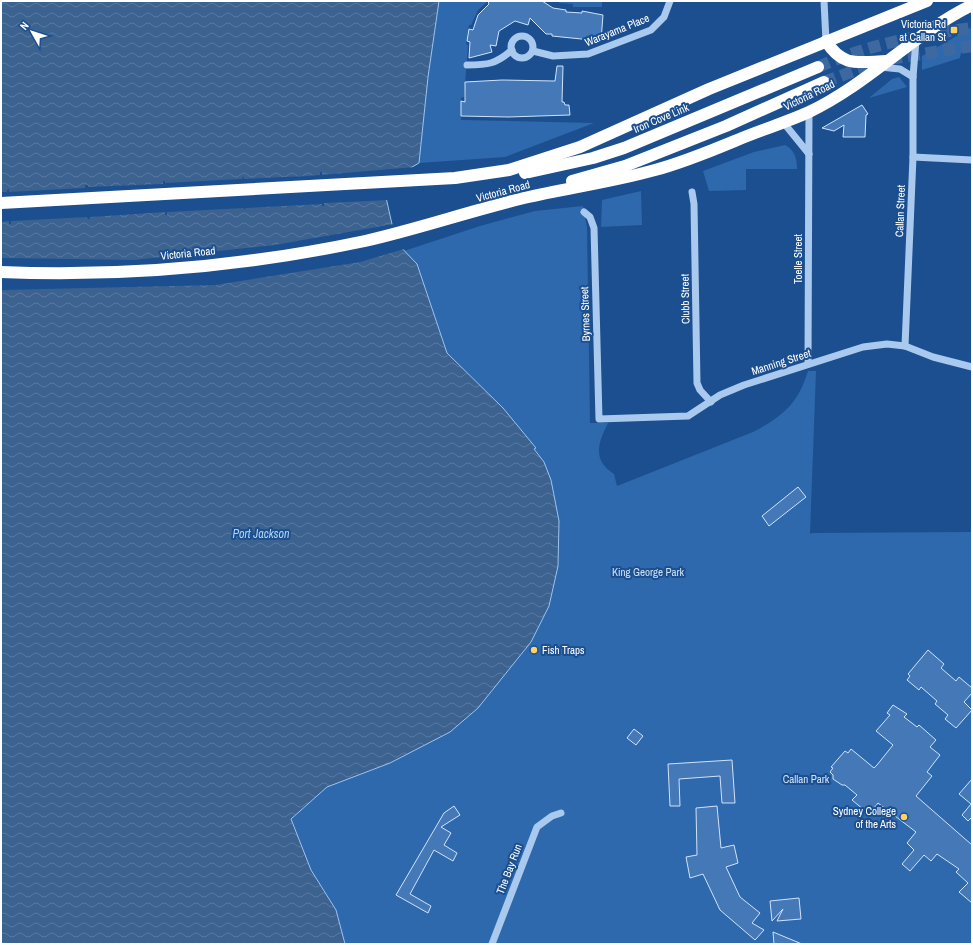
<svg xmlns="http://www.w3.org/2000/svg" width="973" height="945" font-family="'Archivo Narrow',sans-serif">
<defs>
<pattern id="water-waves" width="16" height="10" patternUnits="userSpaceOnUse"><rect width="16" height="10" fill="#3c6290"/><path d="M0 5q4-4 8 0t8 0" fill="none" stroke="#597aa1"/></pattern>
</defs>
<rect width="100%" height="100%" fill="#1b4f8f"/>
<g fill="#2e69ad">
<polygon points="439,1 487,2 478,10 471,25 469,25 466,44 468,45 464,97 461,98 461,120 594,123 505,157 419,163 428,77"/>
<polygon points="557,1 602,1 602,7 573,7 573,4 560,3"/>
<polygon points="972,27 972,52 961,53 960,58 922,70 922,56"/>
<polygon points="899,77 907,87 869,98 892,79"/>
<path d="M785,145C795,150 797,159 797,169H746V190L709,191L703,171L754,152Z"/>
<polygon points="641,191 642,225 601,227 602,200"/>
<path d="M583,206L587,228L590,423H608C598,443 592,460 614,474L617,486L753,432C783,416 798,404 808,371H816L810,534L812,533L972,532V944H345L336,910L311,870L291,819L327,787L390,763L478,708L531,642L549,606L558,566L559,521L544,462L534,449L535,447L503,408L447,353L417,264L404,251L480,226L535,211Z"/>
</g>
<polygon fill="url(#water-waves)" stroke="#9cc4f0" points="1,1 439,1 428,77 419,163 383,184 396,242 417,264 447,353 503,408 536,448 534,449 544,462 551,480 559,521 558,566 549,606 531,642 478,708 450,732 390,763 327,787 291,819 311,870 336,910 345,944 1,944"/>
<g fill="#1b4f8f">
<polygon points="415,167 385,184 388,200 324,203 324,206 322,206 322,204 246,208 244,210 244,208 167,212 167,215 165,215 165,212 90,217 90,219 88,219 87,217 11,221 11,224 9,224 9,221 1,222 1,192 7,192 7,190 9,189 9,192 85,188 85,185 88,185 88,187 163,184 163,181 165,181 165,183 242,179 243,176 244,179 308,176 320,175 320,172 322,172 322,175"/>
<polygon points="394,224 398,241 404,249 360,262 215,285 1,290 1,258 134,260 275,245"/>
</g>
<g fill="#4478b7" stroke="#cfe3fa">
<polygon points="488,1 542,1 553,8 566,10 566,12 582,13 582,11 603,15 601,41 552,36 552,34 546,34 530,18 528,25 515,21 499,31 496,46 490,45 492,52 469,58 470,42 467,41 469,29 473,30 478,15 489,4"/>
<polygon points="557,66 563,66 562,102 564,102 565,105 569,105 570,115 508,117 461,116 461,101 465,102 465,82 502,80 555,81"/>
<polygon points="862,105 868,114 866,115 865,137 843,137 844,125 834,131 822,128"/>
<polygon points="798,487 806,497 769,526 762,516"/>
<polygon points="928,650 944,664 941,668 956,681 959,677 972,688 972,693 964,702 972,710 956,728 945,719 948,715 935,704 937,701 921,687 919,690 907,680 910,676 908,674"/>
<polygon points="893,705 907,714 904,717 917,727 919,725 936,740 930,747 940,755 927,772 932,776 916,796 972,845 972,903 959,892 968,883 956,872 959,869 937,854 931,861 924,855 910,871 902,864 914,850 907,843 916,832 878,803 869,814 852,800 857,795 845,785 842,785 833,779 833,775 830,772 833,768 831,767 845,751 848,753 851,749 874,768 877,765 893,745 876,731 890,715 887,713"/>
<polygon points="634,729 643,736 636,745 627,738"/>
<polygon points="732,760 735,803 722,803 720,776 679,779 680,806 670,806 668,764"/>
<polygon points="972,779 972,817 968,821 962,815 971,804 959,794"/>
<polygon points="454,806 460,815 441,827 451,833 444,845 457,853 453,861 434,850 410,894 431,906 428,913 396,895 444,813"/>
<polygon points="717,806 721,848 734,845 738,863 726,867 740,897 760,913 752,923 764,930 755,940 720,910 703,874 690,878 686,857 697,855 696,808"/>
<polygon points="799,898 801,919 777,921 783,909 772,921 770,901"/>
<polygon points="773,932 802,944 774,944"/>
</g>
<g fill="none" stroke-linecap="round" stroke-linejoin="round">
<g stroke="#3d69a0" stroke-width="12" stroke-dasharray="12 6" stroke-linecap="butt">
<polyline points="890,59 972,46"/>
<path d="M818,67C867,45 919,35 972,28"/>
<polyline points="824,82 873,64"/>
</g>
<g stroke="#a9c9ee" stroke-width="7">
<polyline points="824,1 826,41"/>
<circle cx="522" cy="47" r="11"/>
<polyline points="533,51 553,56 588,54 651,30 664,17 670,1"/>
<path d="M467,65C488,65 496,64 512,50"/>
<polyline points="880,67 900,69 913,77"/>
<polyline points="783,122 809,154"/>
<polyline points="913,157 972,160"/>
<polyline points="692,192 694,204 697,383 700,390 711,402"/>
<polyline points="584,212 590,217 594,228 599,419 688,416 720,395 744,385 863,347 887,344 905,346 933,357 972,367"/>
<polyline points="905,346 913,157 913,77 916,40"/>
<polyline points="808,364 809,111"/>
<polyline points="492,944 537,827 552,816 561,813"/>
</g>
<g stroke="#fff" stroke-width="12">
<path d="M826,41C843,68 858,62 887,61"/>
<polyline points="525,173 593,158 624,148 818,67"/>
<polyline points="572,181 625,166 726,126 824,82"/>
<polyline points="1,203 455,178 509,170 580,147 709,89 927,1"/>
<path d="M1,272C122,277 246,266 365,241C418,229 470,211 524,198C567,188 612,182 655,170C685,162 713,150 742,138C764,129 787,122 809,112C868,84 913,34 972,5"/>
</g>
</g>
<g fill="#ffd166" stroke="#1b4f8f" stroke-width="1.5">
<rect x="950" y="26" width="8" height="8" rx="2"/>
<circle cx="534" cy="650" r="4"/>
<circle cx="904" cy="817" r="4"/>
</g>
<g text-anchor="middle" stroke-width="4" stroke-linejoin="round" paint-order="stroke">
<g font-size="11" fill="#fff" stroke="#1b4f8f" text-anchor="end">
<text x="946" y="28">Victoria Rd<tspan x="946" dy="13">at Callan St</tspan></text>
<text x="542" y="654" text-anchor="start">Fish Traps</text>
<text x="896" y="815">Sydney College<tspan x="896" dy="13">of the Arts</tspan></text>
</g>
<g font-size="11" fill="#fff" stroke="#1b4f8f">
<text transform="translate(617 30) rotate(-22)" y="4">Warayama Place</text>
<text transform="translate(809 95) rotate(-26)" y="4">Victoria Road</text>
<text transform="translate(661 118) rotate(-23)" y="4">Iron Cove Link</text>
<text transform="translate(503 191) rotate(-15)" y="4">Victoria Road</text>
<text transform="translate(900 211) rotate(-88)" y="4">Callan Street</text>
<text transform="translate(188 253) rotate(-6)" y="4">Victoria Road</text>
<text transform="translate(798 259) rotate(-90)" y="4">Toelle Street</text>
<text transform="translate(685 299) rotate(-91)" y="4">Clubb Street</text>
<text transform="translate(585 314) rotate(-92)" y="4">Byrnes Street</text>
<text transform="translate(781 362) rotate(-18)" y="4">Manning Street</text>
<text transform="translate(509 869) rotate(-69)" y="4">The Bay Run</text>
</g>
<g font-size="11" fill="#cfe3fa" stroke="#1b4f8f">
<text x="648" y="576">King George Park</text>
<text x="806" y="783">Callan Park</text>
</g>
<g font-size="12" font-style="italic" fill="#b5d3f5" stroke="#1b4f8f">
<text x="261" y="538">Port Jackson</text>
</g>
</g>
<rect width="973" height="945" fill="none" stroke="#ffffff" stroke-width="4"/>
<g transform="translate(32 32) rotate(309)" stroke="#1b4f8f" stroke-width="3" paint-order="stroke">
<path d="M0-3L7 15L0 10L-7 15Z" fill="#ffffff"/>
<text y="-6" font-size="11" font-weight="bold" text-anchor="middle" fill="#ffffff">N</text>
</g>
</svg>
